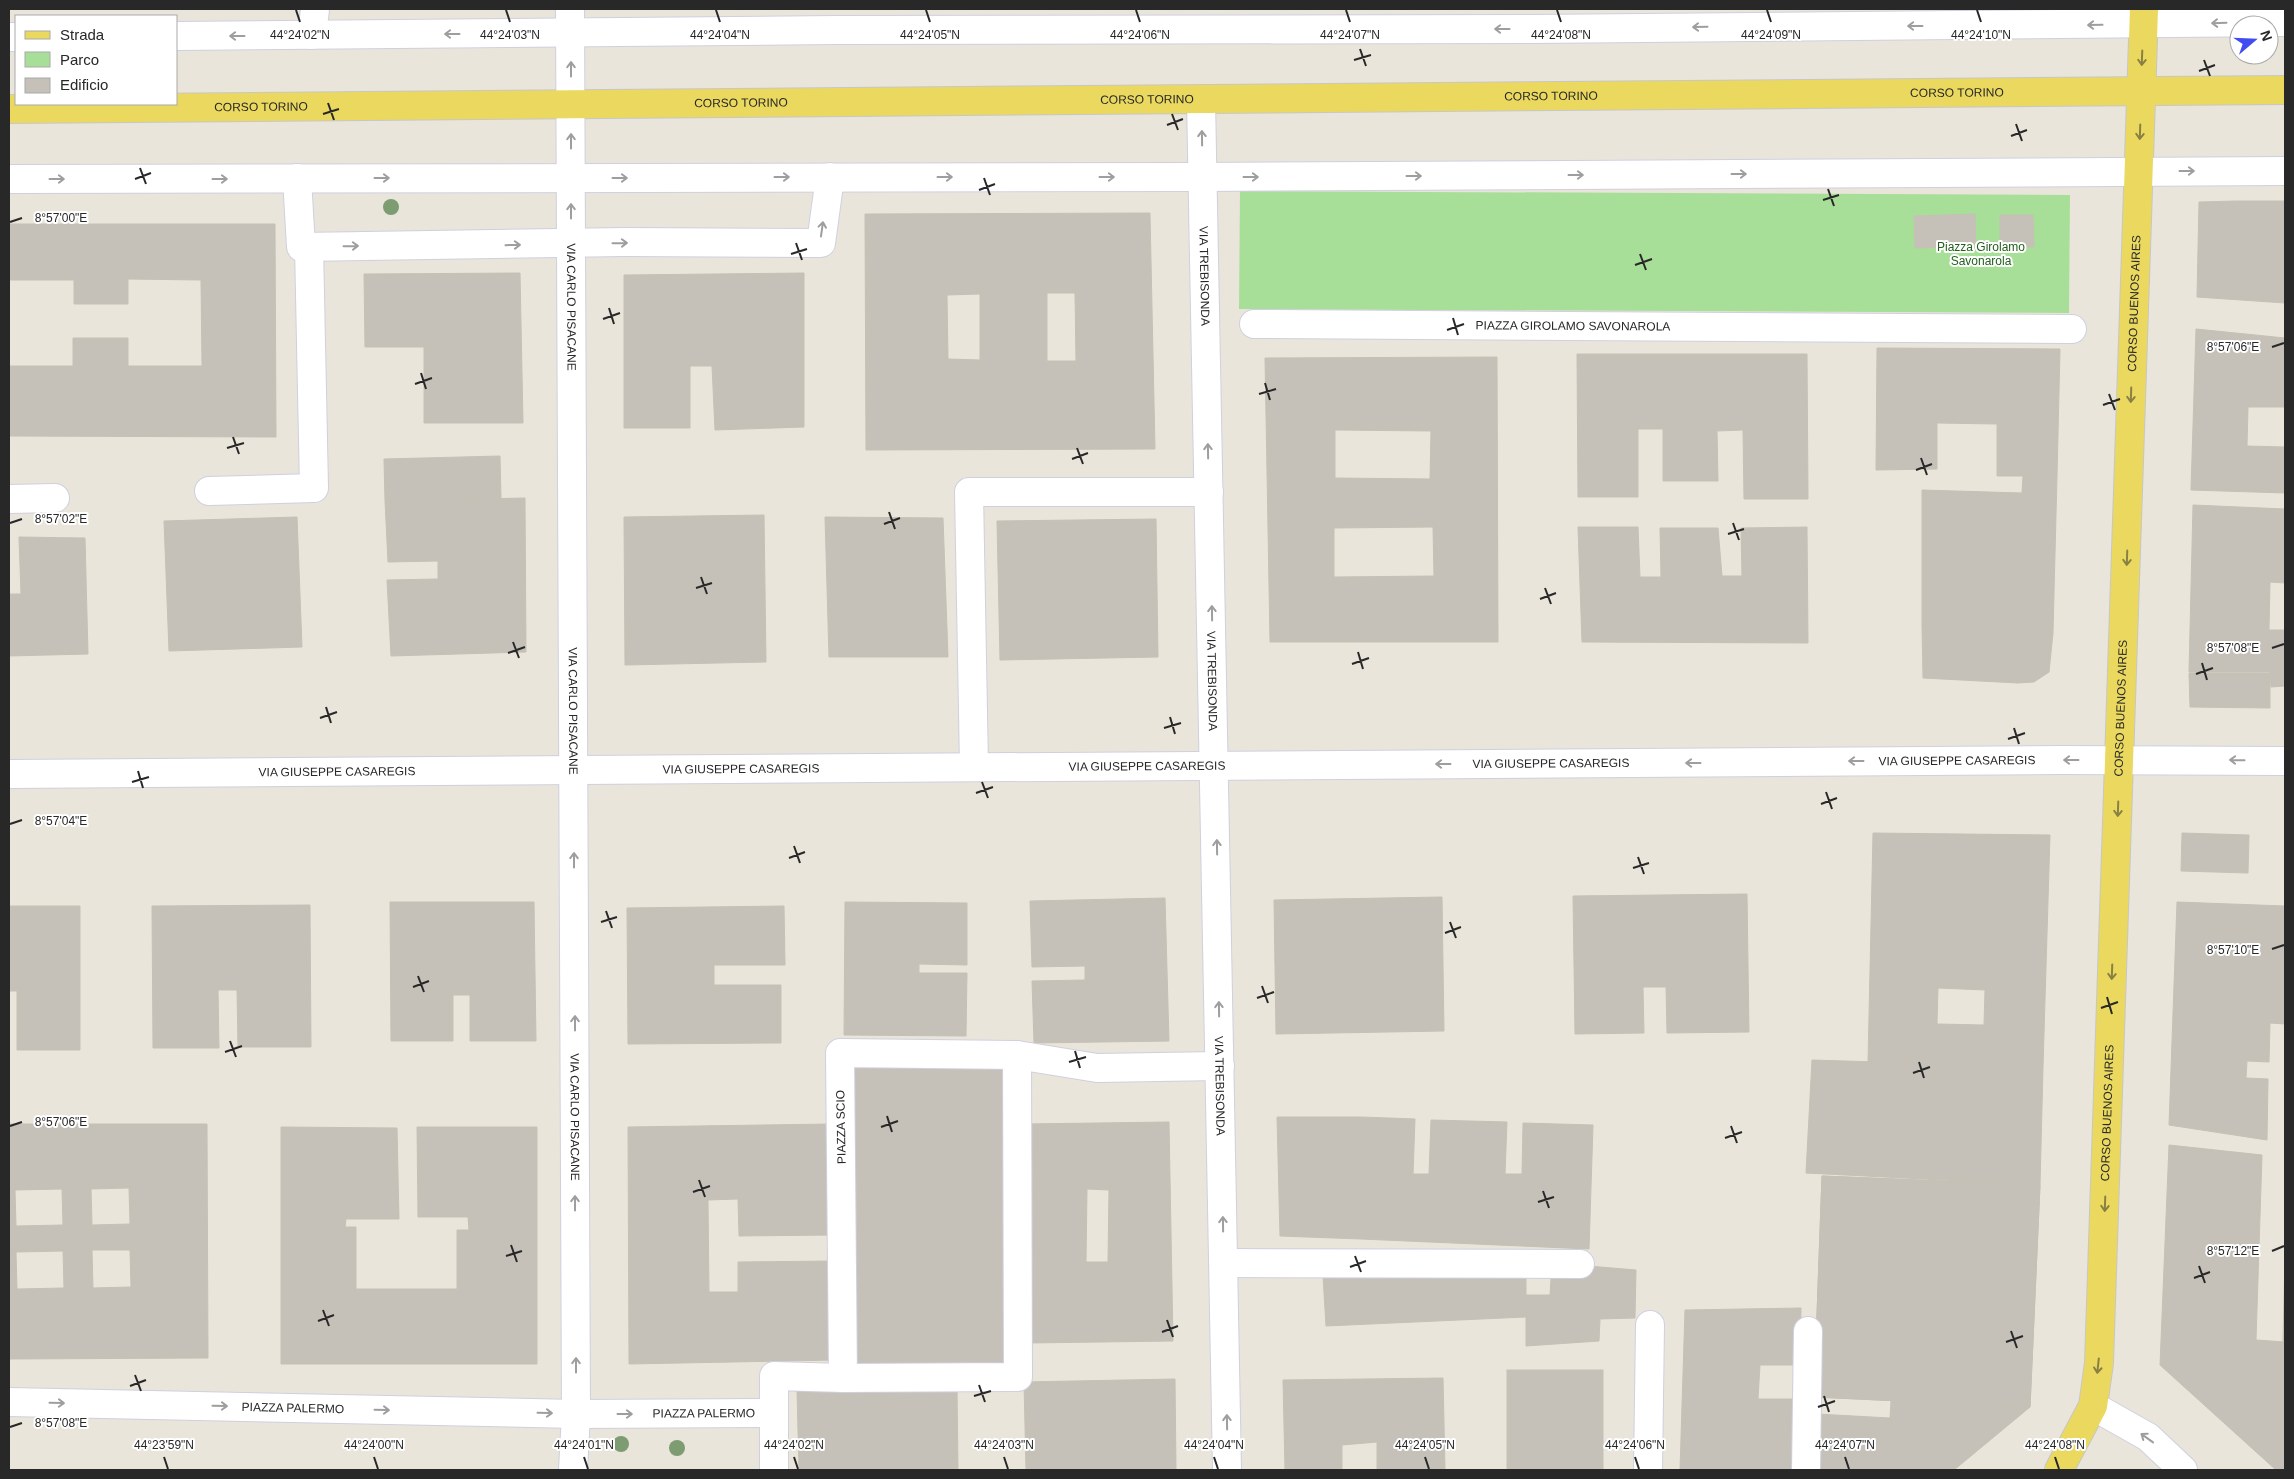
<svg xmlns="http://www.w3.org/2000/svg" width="2294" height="1479" font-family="Arial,sans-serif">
<rect width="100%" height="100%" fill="#eae5da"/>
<polygon fill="#a8df98" points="1240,191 2070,195 2069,313 1239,309"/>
<g fill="#c5c1b9" stroke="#c5c1b4" fill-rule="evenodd">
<polygon points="2236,201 2285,201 2285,303 2197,297 2199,202"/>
<path d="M1150,213L1155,449L866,450L865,214ZM1047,293H1075L1076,361H1047ZM980,294V360L948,359L947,295Z"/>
<polygon points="1975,214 1976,247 1915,248 1914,216"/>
<polygon points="2000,215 2033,215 2034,247 2000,247"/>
<polygon points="9,224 275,224 276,437 9,436 9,366 73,366 73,338 128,338 128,366 202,366 201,280 128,279 128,304 74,304 74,280 9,280"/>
<polygon points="520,273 523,423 424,423 424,347 365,347 364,274"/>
<polygon points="804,273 804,427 715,430 712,366 690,366 690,428 624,428 624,275"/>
<polygon points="2196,329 2285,338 2285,407 2248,407 2247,446 2285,447 2285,493 2191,490"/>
<polygon points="1877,348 2060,349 2057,476 1997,476 1997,424 1937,423 1937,469 1876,470"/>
<polygon points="1577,354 1807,354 1808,499 1744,499 1743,430 1717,431 1718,481 1663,481 1663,429 1638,429 1638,497 1578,497"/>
<path d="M1497,357L1498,642H1270L1265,358ZM1335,430L1431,431L1430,479L1335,478ZM1433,527L1434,576L1334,577V528Z"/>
<polygon points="500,456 501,498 385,501 384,459"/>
<polygon points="2023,476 2057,476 2053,633 1922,625 1922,490 2022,493"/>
<polygon points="525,498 526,652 391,656 387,580 438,579 438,561 388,562 385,501"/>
<polygon points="2193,505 2285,509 2285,583 2270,582 2269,630 2285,630 2285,686 2271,687 2270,672 2189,672"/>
<polygon points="764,515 766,662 625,665 624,517"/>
<polygon points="297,517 302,647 169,651 164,521"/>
<polygon points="825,517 943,518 948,657 829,657"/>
<polygon points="1156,519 1158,657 1000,660 997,521"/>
<polygon points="1578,527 1638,527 1640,577 1661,577 1660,528 1718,528 1722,576 1742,576 1741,528 1807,527 1808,643 1582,642"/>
<polygon points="19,537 85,538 88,654 9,656 9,594 21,594"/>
<polygon points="1922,625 2053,633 2049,672 2034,682 2018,683 1923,678"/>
<polygon points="2189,673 2270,673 2270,708 2190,707"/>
<path d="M1873,833L2050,835L2043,1067L1868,1062ZM1938,988L1985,990L1984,1025L1937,1024Z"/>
<polygon points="2182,833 2249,835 2248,873 2181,871"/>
<polygon points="1747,894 1749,1032 1667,1033 1666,987 1643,987 1644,1033 1575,1034 1573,896"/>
<polygon points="1442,897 1444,1031 1276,1034 1274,900"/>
<polygon points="1165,898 1169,1041 1034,1043 1032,981 1085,980 1085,966 1032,967 1030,901"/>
<polygon points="390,902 534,902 536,1041 470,1041 470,995 453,995 453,1041 391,1041"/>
<polygon points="845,902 967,903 967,965 919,964 919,973 967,973 966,1036 844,1035"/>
<polygon points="2177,902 2285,906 2285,1024 2270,1023 2269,1062 2247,1061 2246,1078 2268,1079 2267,1140 2169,1125"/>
<polygon points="310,905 311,1047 238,1047 237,990 218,990 219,1048 153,1048 152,906"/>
<polygon points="9,906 80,906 80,1050 17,1050 17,991 9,991"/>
<polygon points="784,906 785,965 714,965 714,985 781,985 781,1043 628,1044 627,908"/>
<polygon points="1812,1060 2043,1067 2040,1185 1806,1173"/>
<polygon points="851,1062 1007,1062 1008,1373 852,1373"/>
<polygon points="1277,1117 1361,1117 1361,1239 1280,1236"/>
<polygon points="1361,1117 1415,1119 1413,1174 1429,1174 1431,1120 1507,1122 1505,1174 1522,1174 1523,1123 1593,1125 1589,1249 1361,1239"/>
<path d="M1169,1122L1173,1341L1028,1343L1025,1124ZM1087,1189L1109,1190L1108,1262H1086Z"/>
<path d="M9,1124H207L208,1358L9,1359ZM129,1188L130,1224L92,1225L91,1189ZM62,1189L63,1225L16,1226L15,1190ZM92,1250H130L131,1287L93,1288ZM63,1251L64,1288L17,1289L16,1252Z"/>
<polygon points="832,1124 834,1235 739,1236 738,1199 708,1200 709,1292 738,1292 738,1262 834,1261 836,1360 629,1364 628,1127"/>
<polygon points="281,1127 397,1128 399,1219 346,1219 345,1227 356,1227 356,1289 457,1289 457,1230 469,1230 468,1217 418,1217 417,1127 537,1127 537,1364 281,1364"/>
<polygon points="2169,1145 2262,1155 2256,1340 2285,1342 2285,1470 2276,1470 2160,1365"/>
<path d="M1822,1176L2040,1185L2030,1407L1814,1397ZM1917,1250L1997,1252L1994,1332L1915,1330Z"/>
<polygon points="1822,1176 2040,1185 2030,1407 1814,1397"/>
<polygon points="2285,1257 2285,1342 2283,1341"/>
<polygon points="1552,1263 1636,1270 1635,1318 1600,1319 1599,1341 1526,1346 1526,1295 1550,1295"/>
<polygon points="1526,1273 1526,1317 1326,1326 1323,1276"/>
<polygon points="1801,1308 1800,1365 1760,1365 1758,1399 1799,1399 1797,1470 1680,1470 1685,1310"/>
<rect x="1507" y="1370" width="96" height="100"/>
<polygon points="1443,1378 1445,1470 1377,1470 1377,1442 1342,1445 1342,1470 1285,1470 1283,1380"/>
<polygon points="1175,1379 1176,1470 1026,1470 1024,1382"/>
<polygon points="957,1388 958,1470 799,1470 797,1391"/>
<polygon points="1891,1401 2030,1407 1954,1470 1816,1470 1817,1414 1890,1418"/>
</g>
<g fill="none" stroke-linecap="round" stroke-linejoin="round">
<g stroke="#cfd0e0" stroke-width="30">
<g id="minor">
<path id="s1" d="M570,9L576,1414L573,1470"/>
<polyline points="312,35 315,9"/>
<polyline points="176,36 837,30 1533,29 2285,22"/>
<polyline points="9,37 16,37"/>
<path id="s2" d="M1201,100L1227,1470"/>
<polyline points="297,178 301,247 624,242 821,243 830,177"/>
<polyline points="9,179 1202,177 2285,171"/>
<path id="s3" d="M1254,324L2072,329"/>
<polyline points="209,491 314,488 309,246"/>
<polyline points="9,499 55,498"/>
<polyline points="974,767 969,492 1209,492"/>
<path id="s4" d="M9,774L2060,760L2285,761"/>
<polyline points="1224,1263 1580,1264"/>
<polyline points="843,1378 1018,1377 1017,1055"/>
<path id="s5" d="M9,1402L576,1414L774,1413"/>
<polyline points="2093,1406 2148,1437 2183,1470"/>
<polyline points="774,1470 774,1376 843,1378 840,1053 1017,1055 1097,1068 1220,1066"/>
<polyline points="1648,1470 1650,1325"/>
<polyline points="1806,1470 1808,1331"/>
</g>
</g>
<g stroke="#c7c7c7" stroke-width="30">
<g id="major">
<path id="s6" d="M9,109L2285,90"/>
<path id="s7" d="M2059,1470L2093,1406L2099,1363L2144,9"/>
</g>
</g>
<use href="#minor" stroke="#fff" stroke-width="28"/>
<use href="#major" stroke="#ead95e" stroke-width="28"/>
</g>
<g fill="#7d9c72">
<circle cx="391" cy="207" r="8"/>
<circle cx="621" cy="1444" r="8"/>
<circle cx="677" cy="1448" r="8"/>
</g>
<defs><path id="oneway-shaft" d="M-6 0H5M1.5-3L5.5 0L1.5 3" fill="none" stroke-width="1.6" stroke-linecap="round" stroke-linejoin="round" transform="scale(1.25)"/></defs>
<g stroke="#9e9e9e">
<use href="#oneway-shaft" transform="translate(2219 23) rotate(178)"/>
<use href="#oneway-shaft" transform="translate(2095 25) rotate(179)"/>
<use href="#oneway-shaft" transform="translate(1915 26) rotate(180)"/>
<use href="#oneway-shaft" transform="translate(1700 27) rotate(179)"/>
<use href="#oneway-shaft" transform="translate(1502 29) rotate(180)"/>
<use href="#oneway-shaft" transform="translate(452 34) rotate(180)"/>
<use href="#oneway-shaft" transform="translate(237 36) rotate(180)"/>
<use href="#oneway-shaft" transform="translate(571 69) rotate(-90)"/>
<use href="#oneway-shaft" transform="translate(1202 138) rotate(-91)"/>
<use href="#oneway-shaft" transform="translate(571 141) rotate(-90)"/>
<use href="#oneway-shaft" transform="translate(2187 171)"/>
<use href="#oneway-shaft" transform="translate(1739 174)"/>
<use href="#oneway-shaft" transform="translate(1576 175)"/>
<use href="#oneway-shaft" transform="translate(1414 176)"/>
<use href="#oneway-shaft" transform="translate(782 177)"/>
<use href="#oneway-shaft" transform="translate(945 177)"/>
<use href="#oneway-shaft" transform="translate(1107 177)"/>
<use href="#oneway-shaft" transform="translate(1251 177)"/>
<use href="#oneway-shaft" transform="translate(382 178)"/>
<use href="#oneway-shaft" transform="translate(620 178)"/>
<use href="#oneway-shaft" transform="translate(57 179)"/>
<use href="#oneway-shaft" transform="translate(220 179)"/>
<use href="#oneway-shaft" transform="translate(571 211) rotate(-90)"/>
<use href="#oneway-shaft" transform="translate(822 229) rotate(-82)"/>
<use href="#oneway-shaft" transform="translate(620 243) rotate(-1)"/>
<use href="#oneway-shaft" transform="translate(513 245) rotate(-1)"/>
<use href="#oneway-shaft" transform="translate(351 246) rotate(-1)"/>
<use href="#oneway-shaft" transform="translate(1208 451) rotate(-91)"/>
<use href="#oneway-shaft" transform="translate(1212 613) rotate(-91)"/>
<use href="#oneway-shaft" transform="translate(2071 760) rotate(-180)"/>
<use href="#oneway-shaft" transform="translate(2237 760) rotate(-179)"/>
<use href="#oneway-shaft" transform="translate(1856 761) rotate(180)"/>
<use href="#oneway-shaft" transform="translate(1693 763) rotate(180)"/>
<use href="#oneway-shaft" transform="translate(1443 764) rotate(180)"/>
<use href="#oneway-shaft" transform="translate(1217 847) rotate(-91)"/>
<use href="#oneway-shaft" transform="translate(574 860) rotate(-90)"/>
<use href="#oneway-shaft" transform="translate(1219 1009) rotate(-91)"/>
<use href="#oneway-shaft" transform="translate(575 1023) rotate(-90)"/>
<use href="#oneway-shaft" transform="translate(575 1203) rotate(-90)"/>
<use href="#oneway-shaft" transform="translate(1223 1224) rotate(-91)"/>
<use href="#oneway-shaft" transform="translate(576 1365) rotate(-90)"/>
<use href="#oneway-shaft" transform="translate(57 1403) rotate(1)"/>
<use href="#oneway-shaft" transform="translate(220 1406) rotate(1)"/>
<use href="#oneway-shaft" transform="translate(382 1410) rotate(1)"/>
<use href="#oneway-shaft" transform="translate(545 1413) rotate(1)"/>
<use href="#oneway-shaft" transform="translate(625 1414)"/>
<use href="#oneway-shaft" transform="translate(1227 1422) rotate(-91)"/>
<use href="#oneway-shaft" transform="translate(2147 1438) rotate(-144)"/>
</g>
<g stroke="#898043">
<use href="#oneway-shaft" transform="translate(2142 58) rotate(92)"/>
<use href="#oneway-shaft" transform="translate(2140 132) rotate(92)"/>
<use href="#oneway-shaft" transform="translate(2131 395) rotate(92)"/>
<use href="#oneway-shaft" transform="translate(2127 558) rotate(92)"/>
<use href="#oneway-shaft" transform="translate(2118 809) rotate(92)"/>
<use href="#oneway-shaft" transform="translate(2112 972) rotate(92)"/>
<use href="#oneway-shaft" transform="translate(2105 1204) rotate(92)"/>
<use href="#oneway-shaft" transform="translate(2098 1366) rotate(96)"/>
</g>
<path fill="none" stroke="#282828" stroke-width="2" d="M296,10L300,22M506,10L510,22M716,10L720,22M926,10L930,22M1136,10L1140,22M1346,10L1350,22M1557,10L1561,22M1767,10L1771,22M1977,10L1981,22M1360,49L1366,66M1354,60L1371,55M2204,60L2210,76M2199,71L2215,65M328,103L334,120M323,114L339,109M1172,114L1178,130M2016,124L2022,141M1167,125L1183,119M2011,136L2027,130M140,168L146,184M984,178L990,195M135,179L151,173M1828,189L1834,206M979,190L995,184M1823,200L1839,195M10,222L22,218M796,243L802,260M791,254L807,249M1640,254L1646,270M1635,265L1652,259M609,308L614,324M1453,318L1458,335M603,319L620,313M1447,330L1464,324M2272,347L2284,343M421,373L426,389M1265,383L1270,400M415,384L432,378M1259,394L1276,389M2109,394L2115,410M2103,405L2120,399M233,437L239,454M227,448L244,443M1077,448L1083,464M1921,458L1927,475M1072,459L1088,453M1916,470L1932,464M889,512L895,529M10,523L22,519M1733,523L1739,540M884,524L900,518M1728,534L1744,529M701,577L707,594M696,588L712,583M1545,588L1551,604M1540,599L1556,593M513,642L519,658M2272,648L2284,644M1358,652L1363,669M508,653L525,647M2202,663L2207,680M1352,664L1369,658M2196,674L2213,668M326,707L331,723M1170,717L1175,734M320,718L337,712M1164,728L1181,723M2014,728L2019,744M2008,739L2025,733M138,771L143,788M132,782L149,777M982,782L988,798M1826,792L1832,809M976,793L993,787M1821,804L1837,798M10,824L22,820M794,846L800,863M1638,857L1644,874M789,858L805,852M1633,868L1649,863M606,911L612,928M601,922L617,917M1450,922L1456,938M1445,933L1461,927M2272,949L2284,945M418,976L424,992M1262,986L1268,1003M413,987L429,981M2107,997L2112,1014M1257,998L1274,992M2101,1008L2118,1002M230,1041L236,1057M1075,1051L1080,1068M225,1052L242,1046M1069,1062L1086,1057M1919,1062L1924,1078M1913,1073L1930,1067M887,1116L892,1132M10,1126L22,1122M1731,1126L1737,1143M881,1127L898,1121M1725,1138L1742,1132M699,1180L705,1197M1543,1191L1549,1208M693,1192L710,1186M1538,1202L1554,1197M511,1245L517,1262M2272,1251L2284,1246M506,1256L522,1251M1355,1256L1361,1272M2199,1266L2205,1283M1350,1267L1366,1261M2194,1278L2210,1272M323,1310L329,1326M1167,1320L1173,1337M318,1321L334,1315M2011,1331L2017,1348M1162,1332L1178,1326M2006,1342L2023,1336M135,1375L141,1391M979,1385L985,1402M130,1386L146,1380M974,1396L991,1391M1824,1396L1829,1412M1818,1407L1835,1401M10,1427L22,1423M164,1457L168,1469M374,1457L378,1469M584,1457L588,1469M794,1457L798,1469M1004,1457L1008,1469M1214,1457L1218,1469M1425,1457L1429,1469M1635,1457L1639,1469M1845,1457L1849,1469M2055,1457L2059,1469"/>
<g text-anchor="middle" stroke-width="4" stroke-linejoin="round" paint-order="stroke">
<g font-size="12" fill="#282828" stroke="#fff">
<text dy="4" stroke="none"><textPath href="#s6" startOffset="1948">CORSO TORINO</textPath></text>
<text dy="4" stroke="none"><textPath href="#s6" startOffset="1542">CORSO TORINO</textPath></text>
<text dy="4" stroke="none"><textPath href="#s6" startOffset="1138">CORSO TORINO</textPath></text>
<text dy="4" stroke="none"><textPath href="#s6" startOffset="732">CORSO TORINO</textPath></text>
<text dy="4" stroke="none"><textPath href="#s6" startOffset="252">CORSO TORINO</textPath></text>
<text dy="4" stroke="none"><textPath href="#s2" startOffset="176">VIA TREBISONDA</textPath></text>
<text dy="4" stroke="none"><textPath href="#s7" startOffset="1176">CORSO BUENOS AIRES</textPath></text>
<text dy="4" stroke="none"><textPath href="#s1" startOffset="298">VIA CARLO PISACANE</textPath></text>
<text dy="4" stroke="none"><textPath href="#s3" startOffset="319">PIAZZA GIROLAMO SAVONAROLA</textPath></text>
<text dy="4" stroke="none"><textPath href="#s2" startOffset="581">VIA TREBISONDA</textPath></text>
<text dy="4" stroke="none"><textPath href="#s7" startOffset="771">CORSO BUENOS AIRES</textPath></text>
<text dy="4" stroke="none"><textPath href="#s1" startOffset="702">VIA CARLO PISACANE</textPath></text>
<text dy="4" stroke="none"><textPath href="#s4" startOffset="1948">VIA GIUSEPPE CASAREGIS</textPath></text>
<text dy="4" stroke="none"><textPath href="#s4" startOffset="1542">VIA GIUSEPPE CASAREGIS</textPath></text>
<text dy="4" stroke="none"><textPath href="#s4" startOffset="1138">VIA GIUSEPPE CASAREGIS</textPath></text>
<text dy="4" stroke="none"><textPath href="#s4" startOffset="732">VIA GIUSEPPE CASAREGIS</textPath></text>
<text dy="4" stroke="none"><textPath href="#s4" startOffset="328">VIA GIUSEPPE CASAREGIS</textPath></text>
<text dy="4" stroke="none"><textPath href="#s2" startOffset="986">VIA TREBISONDA</textPath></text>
<text dy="4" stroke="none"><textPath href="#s7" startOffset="366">CORSO BUENOS AIRES</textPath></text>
<text dy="4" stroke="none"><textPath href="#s1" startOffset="1108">VIA CARLO PISACANE</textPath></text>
<text transform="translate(841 1127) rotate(-91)" y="4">PIAZZA SCIO</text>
<text dy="4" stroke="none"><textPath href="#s5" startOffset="284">PIAZZA PALERMO</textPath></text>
<text dy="4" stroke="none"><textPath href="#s5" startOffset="695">PIAZZA PALERMO</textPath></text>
</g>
<g font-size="12" fill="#23601c" stroke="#fff">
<text x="1981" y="251">Piazza Girolamo<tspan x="1981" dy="14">Savonarola</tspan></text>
</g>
</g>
<g font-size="12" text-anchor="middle" fill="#282828" stroke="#fff" stroke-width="4" stroke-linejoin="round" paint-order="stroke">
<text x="300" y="39">44°24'02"N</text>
<text x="510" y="39">44°24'03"N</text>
<text x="720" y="39">44°24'04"N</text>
<text x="930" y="39">44°24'05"N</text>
<text x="1140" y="39">44°24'06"N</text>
<text x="1350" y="39">44°24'07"N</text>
<text x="1561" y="39">44°24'08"N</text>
<text x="1771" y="39">44°24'09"N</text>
<text x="1981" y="39">44°24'10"N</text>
<text x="61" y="222">8°57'00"E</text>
<text x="2233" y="351">8°57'06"E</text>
<text x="61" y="523">8°57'02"E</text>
<text x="2233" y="652">8°57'08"E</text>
<text x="61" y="825">8°57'04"E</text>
<text x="2233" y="954">8°57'10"E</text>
<text x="61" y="1126">8°57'06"E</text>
<text x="2233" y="1255">8°57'12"E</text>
<text x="61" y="1427">8°57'08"E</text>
<text x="164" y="1449">44°23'59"N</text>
<text x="374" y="1449">44°24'00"N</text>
<text x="584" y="1449">44°24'01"N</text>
<text x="794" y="1449">44°24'02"N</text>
<text x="1004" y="1449">44°24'03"N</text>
<text x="1214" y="1449">44°24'04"N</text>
<text x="1425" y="1449">44°24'05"N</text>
<text x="1635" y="1449">44°24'06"N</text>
<text x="1845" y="1449">44°24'07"N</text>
<text x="2055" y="1449">44°24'08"N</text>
</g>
<rect width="2294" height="1479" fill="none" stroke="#282828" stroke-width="20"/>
<rect x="15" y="15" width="162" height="90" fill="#ffffff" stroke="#a9a9a9"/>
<rect x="25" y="31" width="25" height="8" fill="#ead95e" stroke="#a9a9a9"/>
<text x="60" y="40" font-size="15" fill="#282828">Strada</text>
<rect x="25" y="52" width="25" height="15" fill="#a8df98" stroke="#a9a9a9"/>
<text x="60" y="65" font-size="15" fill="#282828">Parco</text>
<rect x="25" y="78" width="25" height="15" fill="#c5c1b9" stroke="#a9a9a9"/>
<text x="60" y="90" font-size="15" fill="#282828">Edificio</text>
<g transform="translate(2254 40) rotate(71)"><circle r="24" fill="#ffffff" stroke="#a9a9a9"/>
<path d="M0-4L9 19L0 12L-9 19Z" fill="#3f4cf2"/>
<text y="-8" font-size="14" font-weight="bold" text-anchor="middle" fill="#282828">N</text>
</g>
</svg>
